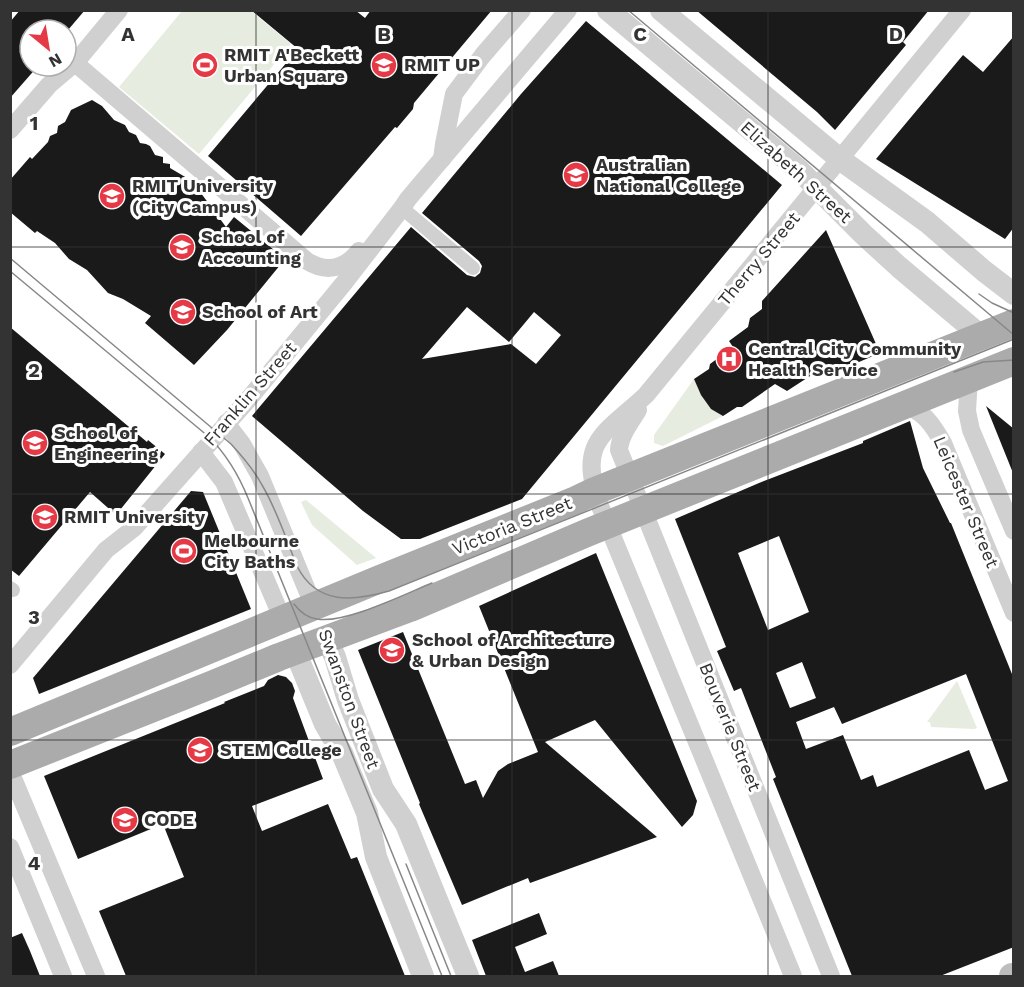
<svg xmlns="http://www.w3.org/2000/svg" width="1024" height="987" font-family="'Work Sans',sans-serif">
<rect width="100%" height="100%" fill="#fff"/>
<g fill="#e6ecdf">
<polygon points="182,11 251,11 291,44 199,154 119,87"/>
<path d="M694,379C702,397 706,406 723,416L663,446L654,443V435Z"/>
<polygon points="306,500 376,558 357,565 312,525 301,502"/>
<polygon points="957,681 977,728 974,729 931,727 930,722 927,722"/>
</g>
<g fill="#1a1a1a" fill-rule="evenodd">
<polygon points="20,10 85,10 68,30 30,30 30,66 38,66 10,98 10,22"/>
<polygon points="251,10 355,10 365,18 371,10 492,10 414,103 413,109 397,128 395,127 301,236 208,156 298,49"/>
<polygon points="696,10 929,10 903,42 906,45 835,130 817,112"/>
<path d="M586,21L782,185L522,499L420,539H401L363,511L252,416L411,227L467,275L475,277L480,273L482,266L479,261L422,213L521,94ZM467,307L509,342L534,312L561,335L536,364L511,344L422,359Z"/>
<polygon points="1014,36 1014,227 1005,239 876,159 963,55 983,72"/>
<polygon points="92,100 102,106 114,120 125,125 129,132 136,135 140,143 146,144 150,146 155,155 163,157 163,163 170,164 170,168 192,181 226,227 234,217 285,259 227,330 194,365 145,323 151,316 123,299 108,293 87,270 69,259 55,243 37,231 35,233 10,212 10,180 30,157 32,159 48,142 50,136 57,133 58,126 65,122 71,110"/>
<polygon points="826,230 880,353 831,374 827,365 787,391 775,384 742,407 737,407 723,416 711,409 701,395 694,379 709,369 710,364 733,347 729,341 748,327 750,318 762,309 762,301"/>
<polygon points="10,327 147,442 148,440 165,454 116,515 90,492 19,576 10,569"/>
<polygon points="986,406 1014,429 1014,472 1013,473"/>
<path d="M910,421L923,468L950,523H951L1014,679V947L940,976H852L773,779L776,777L741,688L734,691L717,651L726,647L675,519L759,483L863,443V441ZM779,536L809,612L768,630L738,553ZM802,662L816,698L790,708L776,673ZM966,674L1008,781L985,790L969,750L877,787L873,775L861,780L843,735L806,749L796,722L834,707L842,724Z"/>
<polygon points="191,491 203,492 251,609 39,694 33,678"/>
<polygon points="596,553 697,801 693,815 682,827 595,720 545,742 657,837 530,883 528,878 462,905 419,804 420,803 358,650 403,632 465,784 476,780 483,798 498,771 508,764 538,752 479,606"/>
<polygon points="278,675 286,677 292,683 295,691 293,698 323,779 252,806 262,831 328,804 351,859 357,857 405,976 126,976 99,911 184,877 163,824 78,859 44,776 225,703 224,702 264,686 268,680"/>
<polygon points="539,913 547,934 515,947 525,972 553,961 559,976 486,976 472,940"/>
<polygon points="22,933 30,951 40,976 10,976 10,938"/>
</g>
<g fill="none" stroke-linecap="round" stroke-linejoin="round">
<g stroke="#d0d0d0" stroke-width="14">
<polyline points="402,208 473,268"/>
<polyline points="10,588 13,590"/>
</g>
<g stroke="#d0d0d0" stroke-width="18">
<path d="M75,63L307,261C326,273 345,269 359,251"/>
<polyline points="10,130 49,85 75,63 119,10"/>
<polyline points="442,159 444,144 454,94 483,55 522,10"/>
<polyline points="969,378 967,411 971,430 1014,531"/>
<path d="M901,406C922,407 934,427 943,443L1014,613"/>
<path d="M638,410C631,422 620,435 619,450L831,976"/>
<polyline points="226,423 242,444 260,476 314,607"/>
<polyline points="201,452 224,482 283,620"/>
<polyline points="10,665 106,550 134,528 247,401 344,283 402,208 408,199 568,10"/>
<polyline points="10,771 96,976"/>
<polyline points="10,847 63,976"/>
<path d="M793,976L600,506C577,441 603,435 646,395L962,10"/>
</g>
<g stroke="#d0d0d0" stroke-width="22">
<polyline points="608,10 799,170 863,234 899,267 981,336"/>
<polyline points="661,10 841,160 927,222 984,271 1014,294"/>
<polyline points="327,639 335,657 348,700 383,789 406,824 468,976"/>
<polyline points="295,651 325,724 342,753 367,813 376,857 423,976"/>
</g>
<polyline stroke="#bdbdbd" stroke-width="26" points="1012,976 1014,976"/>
<g stroke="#ababab" stroke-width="28">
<polyline points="10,732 380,579 576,500 595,491 1014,323"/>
<polyline points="10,765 211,685 279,657 410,608 589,532 1014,361"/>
</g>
<g stroke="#888" stroke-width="1.5">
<polyline points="628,10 1014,335"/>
<path d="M10,258L231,444C243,457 254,470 262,485C277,510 286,539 297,566C317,606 354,601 389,591L1014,339"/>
<path d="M10,271L209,437C226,454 239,476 248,498L442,976"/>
<polyline points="979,294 992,303 1014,313"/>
<polyline points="954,372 983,362 1014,360"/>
<path d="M294,604C300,612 308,618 317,619C345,624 405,594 432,583"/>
<polyline points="406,864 451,976"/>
</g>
</g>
<path fill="none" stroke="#333" stroke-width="1.5" stroke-opacity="0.55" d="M256,10V976M512,10V976M768,10V976M10,247H1014M10,494H1014M10,740H1014"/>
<defs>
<g id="stadium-disc" transform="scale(1.35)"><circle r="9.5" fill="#e63946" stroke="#fff"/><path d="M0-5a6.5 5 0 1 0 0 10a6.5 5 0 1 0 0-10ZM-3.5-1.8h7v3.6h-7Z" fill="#fff"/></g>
<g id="university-disc" transform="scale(1.35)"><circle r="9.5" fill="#e63946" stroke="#fff"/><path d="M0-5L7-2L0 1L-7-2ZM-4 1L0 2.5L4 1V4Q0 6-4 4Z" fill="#fff"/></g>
<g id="hospital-disc" transform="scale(1.35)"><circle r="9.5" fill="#e63946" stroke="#fff"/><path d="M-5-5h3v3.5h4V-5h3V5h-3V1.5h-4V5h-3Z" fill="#fff"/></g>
</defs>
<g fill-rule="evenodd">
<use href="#stadium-disc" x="205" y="65"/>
<use href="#university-disc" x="384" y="65"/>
<use href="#university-disc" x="576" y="175"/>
<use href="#university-disc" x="112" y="196"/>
<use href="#university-disc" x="182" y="247"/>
<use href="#university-disc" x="183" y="312"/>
<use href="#hospital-disc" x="729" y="359"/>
<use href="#university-disc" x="35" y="443"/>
<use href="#university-disc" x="45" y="517"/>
<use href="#stadium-disc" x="184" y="551"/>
<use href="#university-disc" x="392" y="650"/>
<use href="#university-disc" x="200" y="750"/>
<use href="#university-disc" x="125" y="820"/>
</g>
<g text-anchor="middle" stroke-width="6" stroke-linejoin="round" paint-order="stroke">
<g font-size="18" font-weight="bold" fill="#333" stroke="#fff" text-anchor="start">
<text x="224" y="61">RMIT A'Beckett<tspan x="224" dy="21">Urban Square</tspan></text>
<text x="404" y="71">RMIT UP</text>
<text x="596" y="171">Australian<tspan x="596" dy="21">National College</tspan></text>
<text x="132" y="192">RMIT University<tspan x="132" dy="21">(City Campus)</tspan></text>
<text x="201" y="243">School of<tspan x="201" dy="21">Accounting</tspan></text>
<text x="202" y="318">School of Art</text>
<text x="748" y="355">Central City Community<tspan x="748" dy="21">Health Service</tspan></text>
<text x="54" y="439">School of<tspan x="54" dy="21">Engineering</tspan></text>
<text x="64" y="523">RMIT University</text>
<text x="204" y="547">Melbourne<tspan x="204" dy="21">City Baths</tspan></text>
<text x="412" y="646">School of Architecture<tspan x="412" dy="21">&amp; Urban Design</tspan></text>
<text x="220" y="756">STEM College</text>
<text x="144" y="826">CODE</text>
</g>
<g font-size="18" fill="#333" stroke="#fff">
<text transform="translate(796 172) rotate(42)" y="6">Elizabeth Street</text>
<text transform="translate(759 259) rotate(-50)" y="6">Therry Street</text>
<text transform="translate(250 394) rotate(-49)" y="6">Franklin Street</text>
<text transform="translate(966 502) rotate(67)" y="6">Leicester Street</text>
<text transform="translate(512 526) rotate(-22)" y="6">Victoria Street</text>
<text transform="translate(349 699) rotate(70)" y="6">Swanston Street</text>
<text transform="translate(730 727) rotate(68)" y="6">Bouverie Street</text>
</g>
</g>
<g font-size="20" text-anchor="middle" font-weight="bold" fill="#333" stroke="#fff" stroke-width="6" stroke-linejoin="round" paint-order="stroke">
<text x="128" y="41">A</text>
<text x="384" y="41">B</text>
<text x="640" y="41">C</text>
<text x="896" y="41">D</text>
<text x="34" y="130">1</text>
<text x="34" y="377">2</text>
<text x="34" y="624">3</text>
<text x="34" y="870">4</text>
</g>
<rect width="1024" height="987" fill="none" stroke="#333333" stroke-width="24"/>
<g transform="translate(48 48) rotate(150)"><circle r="28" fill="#ffffff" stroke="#adadad" stroke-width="1.5"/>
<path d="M0-4.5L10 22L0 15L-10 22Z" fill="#e63946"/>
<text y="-9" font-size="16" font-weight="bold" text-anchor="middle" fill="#333333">N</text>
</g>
</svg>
